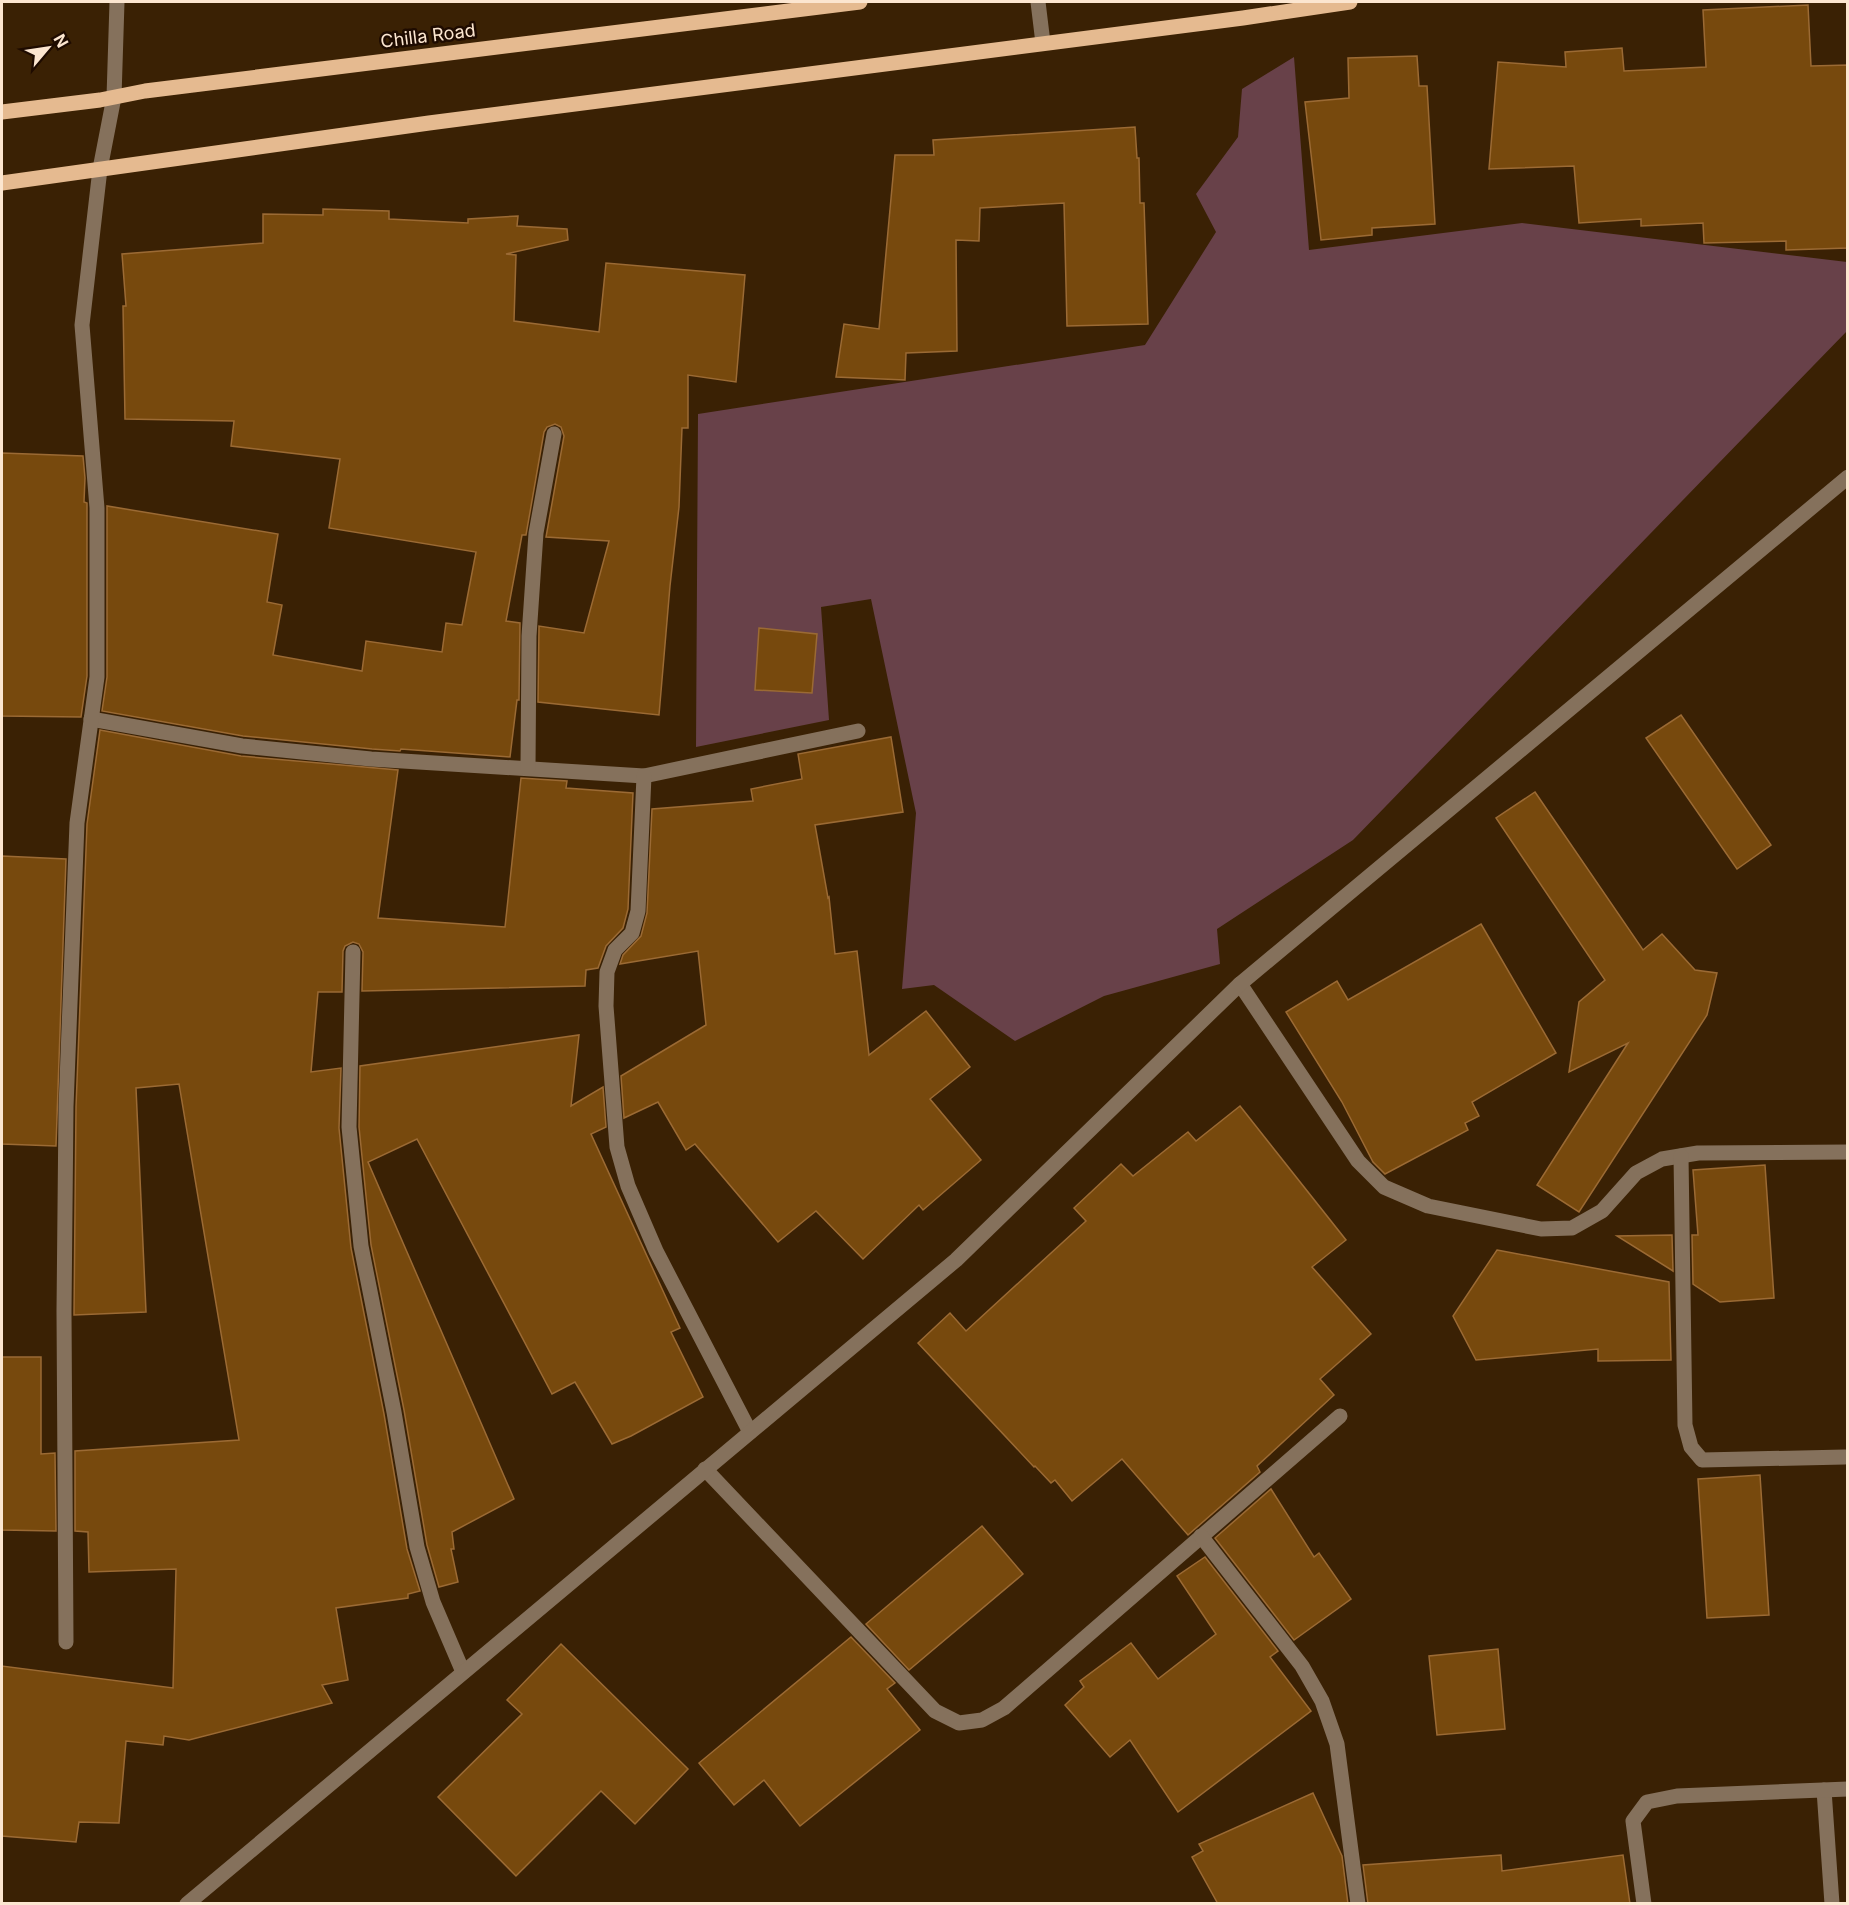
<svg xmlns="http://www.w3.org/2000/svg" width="1849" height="1905" font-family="Inter,sans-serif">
<rect width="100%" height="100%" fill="#3a2104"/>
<polygon fill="#684149" points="1294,57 1309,250 1522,223 1847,262 1847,331 1353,840 1217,929 1220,964 1104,996 1015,1041 934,985 902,989 916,813 871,599 821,607 829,720 696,747 698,414 1145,345 1216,232 1196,194 1238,137 1242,89"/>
<g fill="#77490d" stroke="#9b6a34" stroke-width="1.5">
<polygon points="1808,5 1811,66 1848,65 1848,248 1786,250 1786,241 1704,243 1703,223 1641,226 1641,219 1579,223 1574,166 1489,169 1498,62 1566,67 1565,52 1622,48 1624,71 1706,67 1703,10"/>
<polygon points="1417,56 1419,86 1427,86 1435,224 1372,228 1372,235 1321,240 1305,102 1349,98 1348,58"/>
<polygon points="1135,127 1137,158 1139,158 1140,203 1144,203 1148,324 1067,326 1064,203 980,208 979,241 956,240 957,351 906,353 905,380 836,377 844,324 879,329 895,155 934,155 933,140"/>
<polygon points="323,209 389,211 389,219 468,223 468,219 518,216 517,226 567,229 568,240 506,254 516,255 514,321 599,332 606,263 745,275 736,382 688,375 688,428 682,428 679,507 670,586 659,715 538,702 539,626 584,633 609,541 546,537 564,436 561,427 555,424 547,427 544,432 526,535 522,535 506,621 520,623 519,700 517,700 510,757 401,749 400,751 372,749 243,736 102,711 107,677 107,506 278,534 267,602 282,605 273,655 362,671 366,641 442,652 446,623 462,625 476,552 329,528 340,459 231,446 234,421 125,419 123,306 126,306 122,254 263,243 263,214 323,215"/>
<polygon points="2,453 83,456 85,478 84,502 87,503 87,676 81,717 2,716"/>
<polygon points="759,628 817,634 812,693 755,690"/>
<polygon points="1681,715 1771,845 1737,869 1646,738"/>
<polygon points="100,730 241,756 398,770 378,918 505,927 521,778 567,781 566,788 633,793 628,909 623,928 606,946 598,968 586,970 585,986 362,991 363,952 359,944 353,942 345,946 343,951 342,992 318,992 311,1072 341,1068 339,1128 351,1248 384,1414 407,1549 420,1591 408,1594 408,1598 336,1608 348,1680 322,1685 332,1703 189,1740 164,1736 163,1745 126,1741 119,1823 79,1822 76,1842 2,1836 2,1666 173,1688 176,1569 89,1572 88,1532 75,1531 75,1451 239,1440 179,1084 136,1088 146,1312 74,1315 76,1107 87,824"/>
<polygon points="891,737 903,812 815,825 828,898 829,897 835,954 857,951 869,1055 926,1011 970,1067 930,1099 981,1160 923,1210 919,1205 863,1259 816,1211 778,1242 695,1144 686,1150 658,1102 624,1118 621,1076 706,1025 698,951 620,964 623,955 641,936 647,913 652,809 753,801 751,789 802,779 798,754"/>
<polygon points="1535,792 1643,950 1662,934 1695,970 1717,973 1707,1015 1579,1212 1537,1185 1628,1043 1569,1072 1579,1002 1605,980 1496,818"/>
<polygon points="2,856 66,859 56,1146 2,1144"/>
<polygon points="1481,924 1556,1053 1472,1102 1479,1116 1465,1123 1468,1130 1385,1174 1373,1162 1342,1102 1286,1012 1337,981 1348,1000"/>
<polygon points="579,1035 571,1106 603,1087 606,1127 591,1134 680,1328 671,1332 703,1397 631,1436 612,1444 575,1382 552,1394 417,1139 368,1162 514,1499 452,1532 454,1549 451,1549 458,1582 439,1587 427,1545 404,1410 371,1245 359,1127 360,1066"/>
<polygon points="1240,1106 1346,1240 1312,1267 1371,1334 1320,1379 1334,1395 1257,1466 1260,1472 1188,1535 1122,1459 1072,1501 1055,1480 1051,1483 1035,1466 1034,1467 918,1343 950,1313 966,1331 1086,1221 1074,1208 1121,1164 1133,1176 1188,1132 1196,1141"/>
<polygon points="1765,1165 1774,1298 1720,1302 1693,1284 1692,1235 1698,1235 1693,1170"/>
<polygon points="1672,1235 1673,1271 1617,1236"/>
<polygon points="1497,1250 1669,1282 1671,1360 1598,1361 1598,1349 1476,1360 1453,1316"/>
<polygon points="2,1357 41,1357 41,1454 55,1453 56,1531 2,1530"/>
<polygon points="1760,1475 1769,1615 1707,1618 1698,1479"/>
<polygon points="1271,1489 1314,1557 1319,1553 1351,1599 1294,1640 1215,1538"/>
<polygon points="982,1526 1023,1574 909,1670 866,1624"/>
<polygon points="1205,1557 1278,1651 1270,1657 1311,1711 1178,1812 1130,1740 1110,1757 1065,1705 1084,1687 1080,1681 1131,1643 1158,1679 1216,1634 1177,1576"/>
<polygon points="851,1637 895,1683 887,1689 920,1730 800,1826 764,1780 734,1805 699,1763"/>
<polygon points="561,1644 688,1769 635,1824 601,1791 516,1876 438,1797 522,1714 507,1700"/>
<polygon points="1498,1649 1505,1729 1437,1735 1429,1656"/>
<polygon points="1313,1793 1342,1856 1348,1904 1218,1904 1192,1857 1203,1851 1199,1844"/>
<polygon points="1501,1855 1502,1871 1623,1855 1630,1904 1368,1904 1363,1865"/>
</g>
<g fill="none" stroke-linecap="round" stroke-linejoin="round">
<g stroke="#85715c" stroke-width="15">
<polyline points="1038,2 1043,43"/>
<polyline points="91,719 242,746 371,759 644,776 858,731"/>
<polyline points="528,768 529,636 536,533 554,434"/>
<polyline points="644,776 638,911 632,933 615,950 607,972 606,1006 617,1147 628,1186 656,1251 750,1432"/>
<polyline points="353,952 349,1127 361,1246 394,1412 417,1547 433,1602 463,1672"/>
<polyline points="1240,984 1358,1161 1384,1187 1428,1206 1541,1229 1572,1228 1602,1211 1636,1173 1662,1159 1698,1153 1848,1152"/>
<polyline points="1681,1156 1685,1425 1691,1447 1702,1460 1845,1457"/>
<polyline points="705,1469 935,1711 959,1723 982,1720 1004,1708 1340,1416"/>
<polyline points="1201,1536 1302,1666 1322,1701 1337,1744 1358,1904"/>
<polyline points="66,1642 64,1311 66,1107 77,823 97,677 97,508 82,325 100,169 114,97 117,2"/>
<polyline points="1824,1790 1832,1904"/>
<polyline points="187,1904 956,1260 1240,984 1848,477"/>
<polyline points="1644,1904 1633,1821 1647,1802 1677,1796 1848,1789"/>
</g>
<g stroke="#e5ba90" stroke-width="15">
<polyline points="2,112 100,100 145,91 860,2"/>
<polyline points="2,183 429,123 1243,18 1350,2"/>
</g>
</g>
<g text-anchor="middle" stroke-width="5" stroke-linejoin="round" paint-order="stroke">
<g font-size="18" fill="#fce6d0" stroke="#1e0b00">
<text transform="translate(428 36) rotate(-7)" y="6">Chilla Road</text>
</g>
</g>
<rect width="1849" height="1905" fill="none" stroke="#fce6d0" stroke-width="6"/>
<g transform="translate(48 48) rotate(61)" stroke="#1e0b00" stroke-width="4.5" paint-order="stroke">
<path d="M0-4.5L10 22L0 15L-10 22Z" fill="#fce6d0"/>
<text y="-9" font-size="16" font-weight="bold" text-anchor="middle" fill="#fce6d0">N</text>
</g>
</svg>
